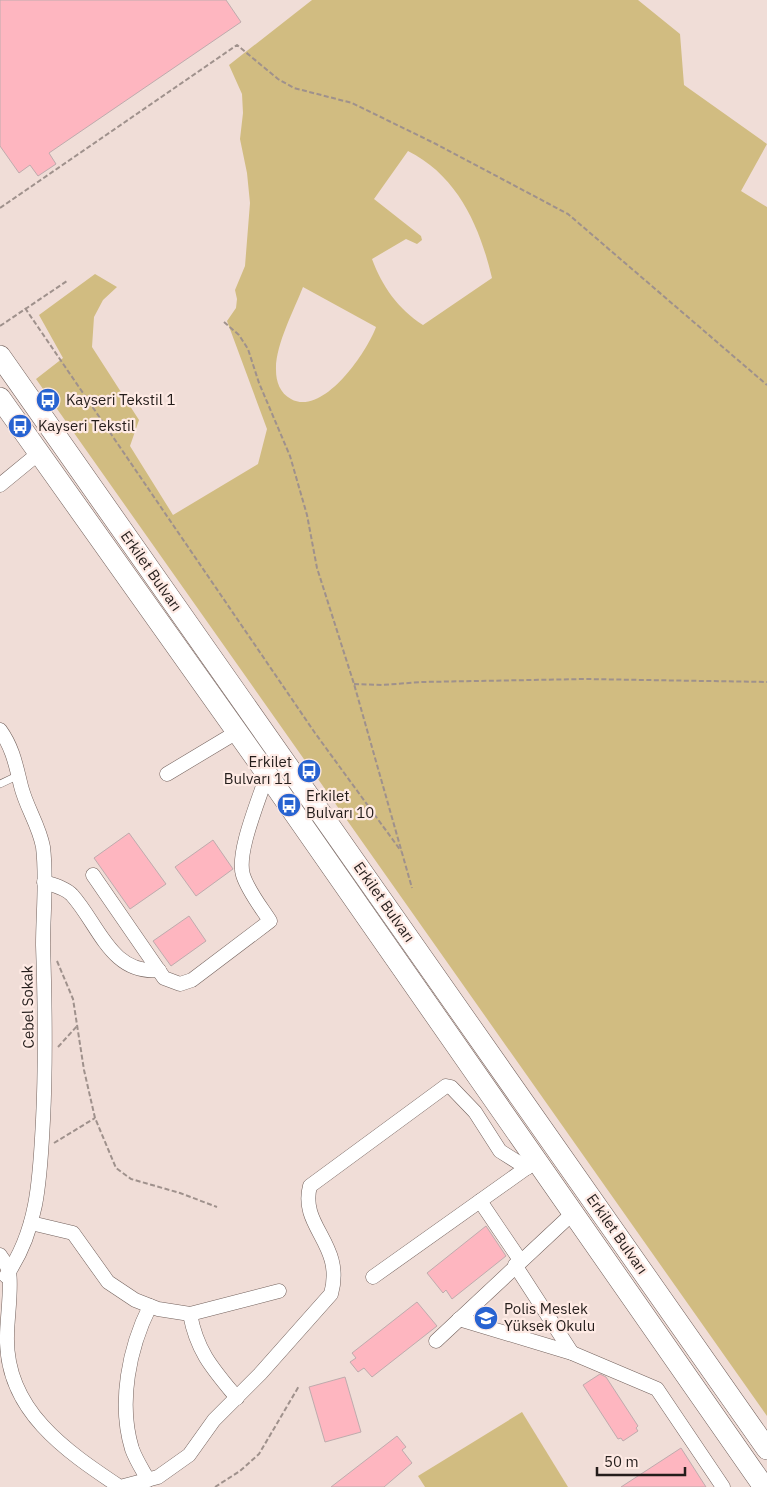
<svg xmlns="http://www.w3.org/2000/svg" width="767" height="1487" font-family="'IBM Plex Sans',sans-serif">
<rect width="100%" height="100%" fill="#f0ddd7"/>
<g fill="#d1bc81" fill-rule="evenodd">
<path d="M312,0H638L680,34L684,85L767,144L741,191L767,207V1416L36,379L63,358L39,315L95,274L117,287L103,300L94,317L92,347L139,420L130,446L173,515L258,464L267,429L227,321L236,308L237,299L235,290L245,266L250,203L247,173L240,139L243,113L242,94L229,65ZM408,151C458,176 480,227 492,278L423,325C398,309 382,286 372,259L406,239L417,244L422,240L421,236L374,199ZM303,287L376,327C367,352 323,417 291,399C280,393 276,382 276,370C275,346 294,310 303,287Z"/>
<polygon points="522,1412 568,1487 425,1487 418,1476"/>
</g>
<g fill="#feb6c0" stroke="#bfabad">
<polygon points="0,0 226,0 241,22 49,153 56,164 38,176 30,165 19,173 0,146"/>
<polygon points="129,833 166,884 130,909 94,858"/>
<polygon points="213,840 233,869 196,896 175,867"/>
<polygon points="189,916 206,941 171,966 153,941"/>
<polygon points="486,1226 506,1256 452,1299 446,1290 443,1293 427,1273"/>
<polygon points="417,1302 437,1326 372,1377 364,1368 358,1372 350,1362 356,1358 352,1353"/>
<polygon points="600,1374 606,1377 638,1426 636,1428 638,1431 623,1441 621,1438 618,1439 583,1385"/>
<polygon points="345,1377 361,1432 325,1442 309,1387"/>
<polygon points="397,1436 406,1447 402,1450 412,1463 384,1487 331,1487"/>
<polygon points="681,1448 706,1487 621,1487"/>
</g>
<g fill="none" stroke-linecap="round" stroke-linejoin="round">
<g stroke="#72615c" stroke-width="8">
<polyline id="service" points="0,784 19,775"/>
</g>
<g stroke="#72615c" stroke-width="15">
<g id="minor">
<polyline points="0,485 39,453"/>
<path d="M0,730C13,748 16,766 21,786C26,807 39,825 43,847C47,879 43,913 43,945C45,1004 46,1061 43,1120C40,1175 39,1229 6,1276"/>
<polyline points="167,774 237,732"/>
<path d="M93,875L164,978L180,984L192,980L270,921C261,907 248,891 243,875C236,852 260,798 267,774"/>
<path d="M44,882C53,885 66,888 72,895C99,925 111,975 159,970"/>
<polyline points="480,1201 520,1260"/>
<polyline points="31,1223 73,1233 108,1282 135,1300 158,1309 190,1314 279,1291"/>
<path d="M0,1255C3,1260 8,1266 9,1272C12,1287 7,1319 7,1336C5,1410 66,1451 120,1487L158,1477L189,1455L214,1420L260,1374L331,1294C345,1244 299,1227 310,1186L446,1086L451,1087L475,1112L500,1151L527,1168"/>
<polyline points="515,1265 572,1353"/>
<polyline points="373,1277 532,1164"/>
<path d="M190,1314C197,1352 213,1369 237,1398"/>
<polyline points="459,1319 572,1353 657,1389 723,1487"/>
<polyline points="436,1341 573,1213"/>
<path d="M148,1480C142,1469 136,1460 132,1449C118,1403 129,1348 150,1306"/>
</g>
</g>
<g stroke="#72615c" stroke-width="22">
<g id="primary">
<polyline points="0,356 767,1449"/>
<polyline points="0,398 267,774 764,1487"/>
</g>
</g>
<g stroke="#9f918c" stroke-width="2" stroke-dasharray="5 2.5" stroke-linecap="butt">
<polyline points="0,208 237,45 278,79 294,88 352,103 436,144 568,214 767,385"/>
<polyline points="25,308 315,733 401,851"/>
<polyline points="224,322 239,335 248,349 259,383 290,456 307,515 317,568 354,684 412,888"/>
<polyline points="0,326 67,281"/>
<polyline points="354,684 382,685 422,682 585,679 767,682"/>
<polyline points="57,961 73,999 84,1070 95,1118 116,1168 131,1179 180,1193 217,1207"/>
<polyline points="58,1047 78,1025"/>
<polyline points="54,1143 95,1118"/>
<polyline points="215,1487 240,1471 259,1454 299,1386"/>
</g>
<use href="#service" stroke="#fff" stroke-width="7"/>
<use href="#minor" stroke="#fff" stroke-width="14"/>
<use href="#primary" stroke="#fff" stroke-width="21"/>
</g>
<defs>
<g id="bus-disc" transform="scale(1.25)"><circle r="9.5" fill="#2863d1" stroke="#feeae4"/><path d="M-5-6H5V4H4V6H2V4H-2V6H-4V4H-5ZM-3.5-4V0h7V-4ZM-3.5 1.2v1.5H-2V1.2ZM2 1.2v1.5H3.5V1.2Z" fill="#fff"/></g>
<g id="school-disc" transform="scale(1.25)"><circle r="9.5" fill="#2863d1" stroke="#feeae4"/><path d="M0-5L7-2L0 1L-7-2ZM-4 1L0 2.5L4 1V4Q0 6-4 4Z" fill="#fff"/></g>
</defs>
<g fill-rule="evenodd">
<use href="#bus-disc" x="48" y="400"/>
<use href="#bus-disc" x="20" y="426"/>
<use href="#bus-disc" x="309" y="771"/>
<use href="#bus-disc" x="289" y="805"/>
<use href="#school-disc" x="486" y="1318"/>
</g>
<g text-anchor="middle" stroke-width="4.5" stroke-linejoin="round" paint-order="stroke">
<g font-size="15" fill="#241d1b" stroke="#feeae4" text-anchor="start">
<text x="66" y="405">Kayseri Tekstil 1</text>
<text x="38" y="431">Kayseri Tekstil</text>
<text x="292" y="767" text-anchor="end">Erkilet<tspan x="292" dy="17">Bulvarı 11</tspan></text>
<text x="306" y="801">Erkilet<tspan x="306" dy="17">Bulvarı 10</tspan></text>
<text x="504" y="1314">Polis Meslek<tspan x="504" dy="17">Yüksek Okulu</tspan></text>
</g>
<g font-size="15" fill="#241d1b" stroke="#feeae4">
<text transform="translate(151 571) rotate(55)" y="5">Erkilet Bulvarı</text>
<text transform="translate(384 902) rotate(55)" y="5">Erkilet Bulvarı</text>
<text transform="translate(28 1007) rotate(-91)" y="5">Cebel Sokak</text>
<text transform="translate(617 1234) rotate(55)" y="5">Erkilet Bulvarı</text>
</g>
</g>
<path d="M597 1467v8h88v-8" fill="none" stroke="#241d1b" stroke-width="2.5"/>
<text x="604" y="1467" font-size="15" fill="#241d1b" stroke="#feeae4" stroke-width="4" paint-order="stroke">50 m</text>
</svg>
